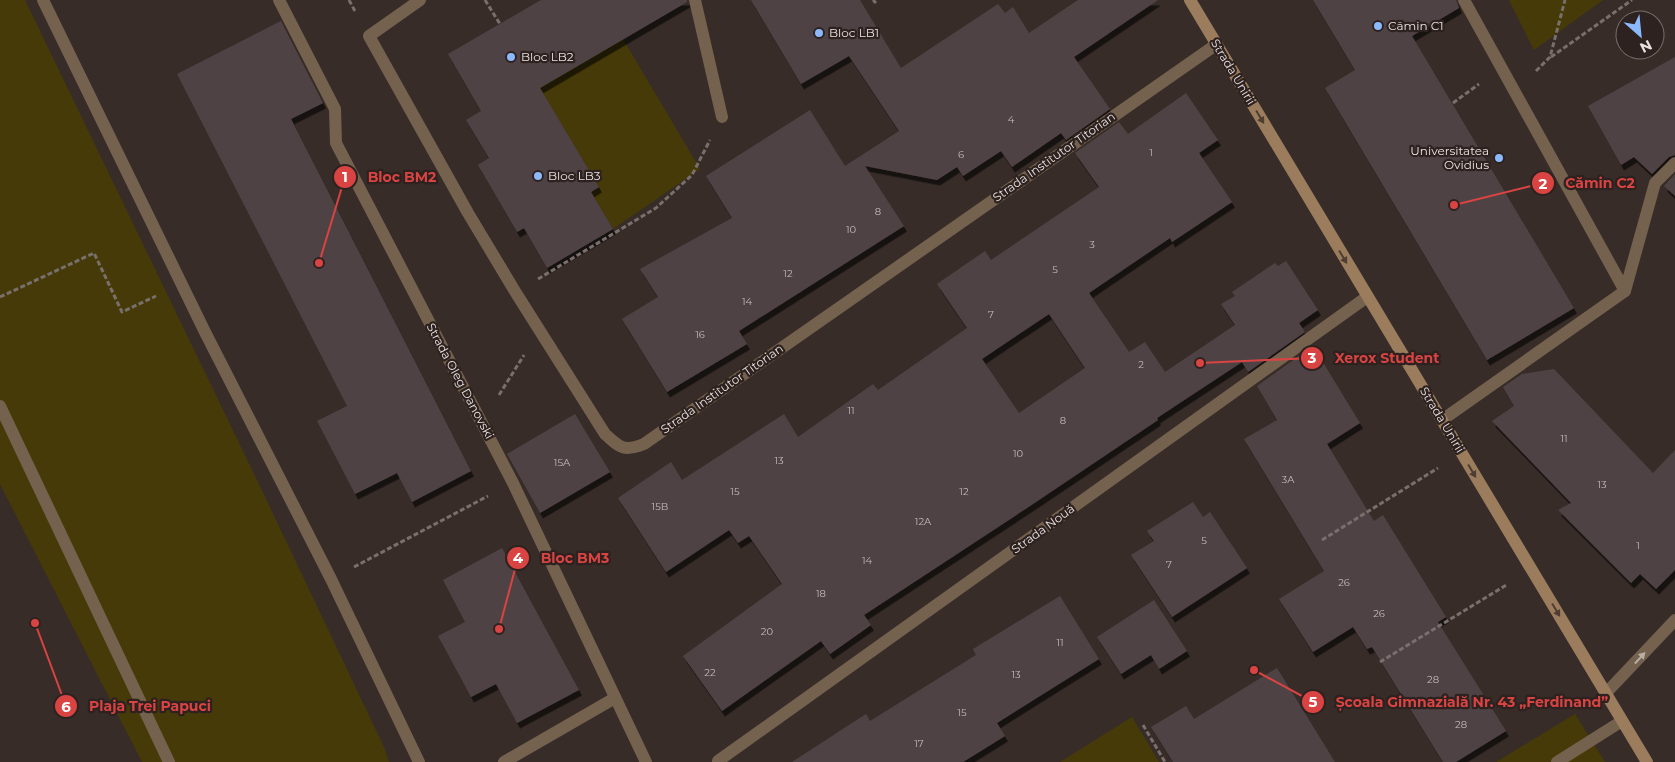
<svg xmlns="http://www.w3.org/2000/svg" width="1675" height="762" font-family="Montserrat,sans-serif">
<defs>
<filter id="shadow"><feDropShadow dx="3" dy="5.5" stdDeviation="0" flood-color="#0009"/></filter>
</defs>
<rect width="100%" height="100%" fill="#372c28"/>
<g fill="#463b08">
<polygon points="0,0 25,0 257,480 384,747 389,762 142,762 0,484"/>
<polygon points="1509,0 1603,0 1534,50"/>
<polygon points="623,39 700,169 613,229 591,192 599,187 555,114 526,84"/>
<polygon points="1575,714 1605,762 1496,762"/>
<polygon points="1132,717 1159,762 1060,762"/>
</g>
<g fill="#504344" fill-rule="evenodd" filter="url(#shadow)">
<polygon points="541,0 687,0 687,2 540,88 599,187 591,192 613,229 547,268 524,228 517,232 478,165 489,158 466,120 481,111 448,54"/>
<polygon points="751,0 860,0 901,68 998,4 1005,13 1013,7 1029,33 1078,0 1158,0 1074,57 1110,109 1066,140 1061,133 1012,167 1001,151 963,176 957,167 937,180 865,166 904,226 739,331 747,344 667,392 622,319 658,297 640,269 732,218 706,176 810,110 845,166 899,131 849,56 801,84"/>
<polygon points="1313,0 1456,0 1459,8 1412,36 1574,308 1487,360 1325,88 1355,70"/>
<polygon points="281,21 323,103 291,119 471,471 412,502 397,473 355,494 317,421 347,406 177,74"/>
<polygon points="1675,57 1675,155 1669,157 1652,174 1634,157 1621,165 1588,106"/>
<path d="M1186,93L1218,140L1199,153L1232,202L1172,242L1170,238L1089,293L1129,352L1145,342L1165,372L1235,325L1221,304L1235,296L1232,292L1275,263L1278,266L1286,261L1318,310L1299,323L1305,332L1248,372L1242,362L1157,418L1158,420L1030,506L864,615L871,625L830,654L821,641L722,711L683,656L782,584L749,536L738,543L729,530L666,572L618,498L671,462L682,480L784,414L798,437L873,384L878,390L967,328L937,284L985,251L991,260L1099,187L1075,153L1119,122L1128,134ZM1049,314L1085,368L1019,413L982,359Z"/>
<polygon points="1675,174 1675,196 1664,186"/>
<polygon points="1313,346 1360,423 1327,444 1374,521 1383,515 1446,617 1438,622 1506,731 1456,762 1443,762 1372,647 1367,649 1353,627 1313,652 1279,599 1324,571 1244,439 1277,420 1257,386"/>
<polygon points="1554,369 1653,473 1675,450 1675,570 1656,589 1640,574 1631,583 1558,510 1571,503 1492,421 1514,406 1503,387 1522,374"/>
<polygon points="575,414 610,472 540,513 507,454"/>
<polygon points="1193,502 1203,517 1210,512 1247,568 1172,617 1131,555 1154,541 1147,531"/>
<polygon points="502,548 579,690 517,723 496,684 471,697 438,636 465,622 443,580"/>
<polygon points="1060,596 1099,659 997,723 1005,736 963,762 792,762 866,714 870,721 976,655 973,649"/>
<polygon points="1154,600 1187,651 1159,669 1151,655 1121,674 1097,637"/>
<polygon points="1277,668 1335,762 1173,762 1151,727 1186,706 1194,719"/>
</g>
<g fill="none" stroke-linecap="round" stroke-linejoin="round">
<g stroke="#796f6c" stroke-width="3" stroke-dasharray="5 2.5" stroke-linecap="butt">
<polyline points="349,0 356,13"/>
<polyline points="485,0 500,24"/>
<polyline points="873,0 876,3"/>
<polyline points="1551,57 1632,0"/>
<polyline points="1536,71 1550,57 1565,0"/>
<polyline points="1453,103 1479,84"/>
<polyline points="538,279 656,208 692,175 710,140"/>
<polyline points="0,297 94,253 122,312 156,296"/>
<polyline points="499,395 524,355"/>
<polyline points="1322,540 1438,468"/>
<polyline points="354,567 488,496"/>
<polyline points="1380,662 1508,584"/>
<polyline points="1143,725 1165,762"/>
</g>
<g stroke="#74614e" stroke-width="12">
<polyline points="695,0 722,117"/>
<polyline points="1464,0 1625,291"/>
<polyline points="0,406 169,762"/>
<polyline points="1442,420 1625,291 1655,183 1675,163"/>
<polyline points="1557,762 1622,721"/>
</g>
<g stroke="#74614e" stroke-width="12">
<polyline points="43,0 205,332 331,579 419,762"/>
<polyline points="279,0 335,109 336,143 513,483 646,762"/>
<path d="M420,0L369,36L468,213L516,293L605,434C620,448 624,452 644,444L1217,44"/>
<polyline points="1606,693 1675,620"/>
<polyline points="718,761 1367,297"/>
<polyline points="504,762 615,698"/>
</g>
<polyline stroke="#9b7d5d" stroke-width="12" points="1190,0 1647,762"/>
</g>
<defs><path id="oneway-solid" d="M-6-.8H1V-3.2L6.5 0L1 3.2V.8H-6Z" transform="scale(1.25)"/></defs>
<g fill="#4e3d32">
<use href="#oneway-solid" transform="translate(1260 117) rotate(59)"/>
<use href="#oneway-solid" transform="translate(1343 257) rotate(59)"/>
<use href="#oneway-solid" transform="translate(1472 471) rotate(59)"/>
<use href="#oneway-solid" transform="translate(1556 610) rotate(59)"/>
</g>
<use fill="#baaea5" href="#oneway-solid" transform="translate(1640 658) rotate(-47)"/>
<g fill="#8cb9fc" stroke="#2d221f" stroke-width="2">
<circle cx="1378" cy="26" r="5"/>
<circle cx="819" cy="33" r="5"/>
<circle cx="511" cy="57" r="5"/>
<circle cx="1499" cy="158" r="5"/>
<circle cx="538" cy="176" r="5"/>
</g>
<g text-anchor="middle" stroke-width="4.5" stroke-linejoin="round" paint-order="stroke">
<g font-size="10" fill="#c3bab8">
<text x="1011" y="123">4</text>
<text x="1151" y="156">1</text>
<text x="961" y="158">6</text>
<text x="878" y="215">8</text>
<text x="851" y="233">10</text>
<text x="1092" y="248">3</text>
<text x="1055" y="273">5</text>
<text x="788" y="277">12</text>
<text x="747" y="305">14</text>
<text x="991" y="318">7</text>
<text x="700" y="338">16</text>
<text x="1141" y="368">2</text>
<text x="851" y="414">11</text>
<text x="1063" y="424">8</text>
<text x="1564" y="442">11</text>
<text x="1018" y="457">10</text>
<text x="779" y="464">13</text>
<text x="562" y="466">15A</text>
<text x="1288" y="483">3A</text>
<text x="1602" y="488">13</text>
<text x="735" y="495">15</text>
<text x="964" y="495">12</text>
<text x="660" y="510">15B</text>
<text x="923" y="525">12A</text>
<text x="1204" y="544">5</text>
<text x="1638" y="549">1</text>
<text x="867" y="564">14</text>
<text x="1169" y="568">7</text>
<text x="1344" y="586">26</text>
<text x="821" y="597">18</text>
<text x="1379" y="617">26</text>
<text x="767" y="635">20</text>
<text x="1060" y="646">11</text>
<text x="710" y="676">22</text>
<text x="1016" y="678">13</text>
<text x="1433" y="683">28</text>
<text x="962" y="716">15</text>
<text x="1461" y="728">28</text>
<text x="919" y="747">17</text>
</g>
<g font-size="12" fill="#e9e1df" stroke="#2d221f" text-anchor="start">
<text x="1388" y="30">Cămin C1</text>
<text x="829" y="37">Bloc LB1</text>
<text x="521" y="61">Bloc LB2</text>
<text x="1489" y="155" text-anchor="end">Universitatea<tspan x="1489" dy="14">Ovidius</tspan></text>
<text x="548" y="180">Bloc LB3</text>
</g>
<g font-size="12" fill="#e9e1df" stroke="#2d221f">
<text transform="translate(1233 72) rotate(59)" y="4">Strada Unirii</text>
<text transform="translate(1054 157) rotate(-35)" y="4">Strada Institutor Titorian</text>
<text transform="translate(460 381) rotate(62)" y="4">Strada Oleg Danovski</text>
<text transform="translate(722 389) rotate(-35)" y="4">Strada Institutor Titorian</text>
<text transform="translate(1442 420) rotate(59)" y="4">Strada Unirii</text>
<text transform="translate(1043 529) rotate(-36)" y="4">Strada Nouă</text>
</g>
</g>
<path fill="none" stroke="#d94443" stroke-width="2" d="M319 263L345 177M1454 205L1543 183M1200 363L1312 358M499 629L518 558M1254 670L1313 702M35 623L66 706"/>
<g fill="#d94443" stroke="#2d221f" stroke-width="2">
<circle cx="319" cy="263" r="5"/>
<circle cx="1454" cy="205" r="5"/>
<circle cx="1200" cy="363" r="5"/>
<circle cx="499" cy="629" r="5"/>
<circle cx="1254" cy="670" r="5"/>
<circle cx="35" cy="623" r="5"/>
<circle cx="345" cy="177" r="12"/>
<circle cx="1543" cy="183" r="12"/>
<circle cx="1312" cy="358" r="12"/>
<circle cx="518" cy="558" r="12"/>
<circle cx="1313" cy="702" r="12"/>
<circle cx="66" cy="706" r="12"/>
</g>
<g font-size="15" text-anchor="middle" font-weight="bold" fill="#fff">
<text x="345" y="182">1</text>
<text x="1543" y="189">2</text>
<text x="1312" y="363">3</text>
<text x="518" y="563">4</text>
<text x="1313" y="707">5</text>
<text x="66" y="712">6</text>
</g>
<g font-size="14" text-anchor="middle" font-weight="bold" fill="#d94443" stroke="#2d221f" stroke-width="4.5" stroke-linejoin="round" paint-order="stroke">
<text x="402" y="182">Bloc BM2</text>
<text x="1600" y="188">Cămin C2</text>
<text x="1387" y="363">Xerox Student</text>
<text x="575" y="563">Bloc BM3</text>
<text x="1472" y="707">Școala Gimnazială Nr. 43 „Ferdinand”</text>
<text x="150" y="711">Plaja Trei Papuci</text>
</g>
<g transform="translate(1640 35) rotate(153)"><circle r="24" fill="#2d221f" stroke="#786e6c"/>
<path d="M0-4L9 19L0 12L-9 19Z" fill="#8cb9fc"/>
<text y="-8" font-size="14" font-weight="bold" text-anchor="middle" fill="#e9e1df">N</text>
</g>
</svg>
